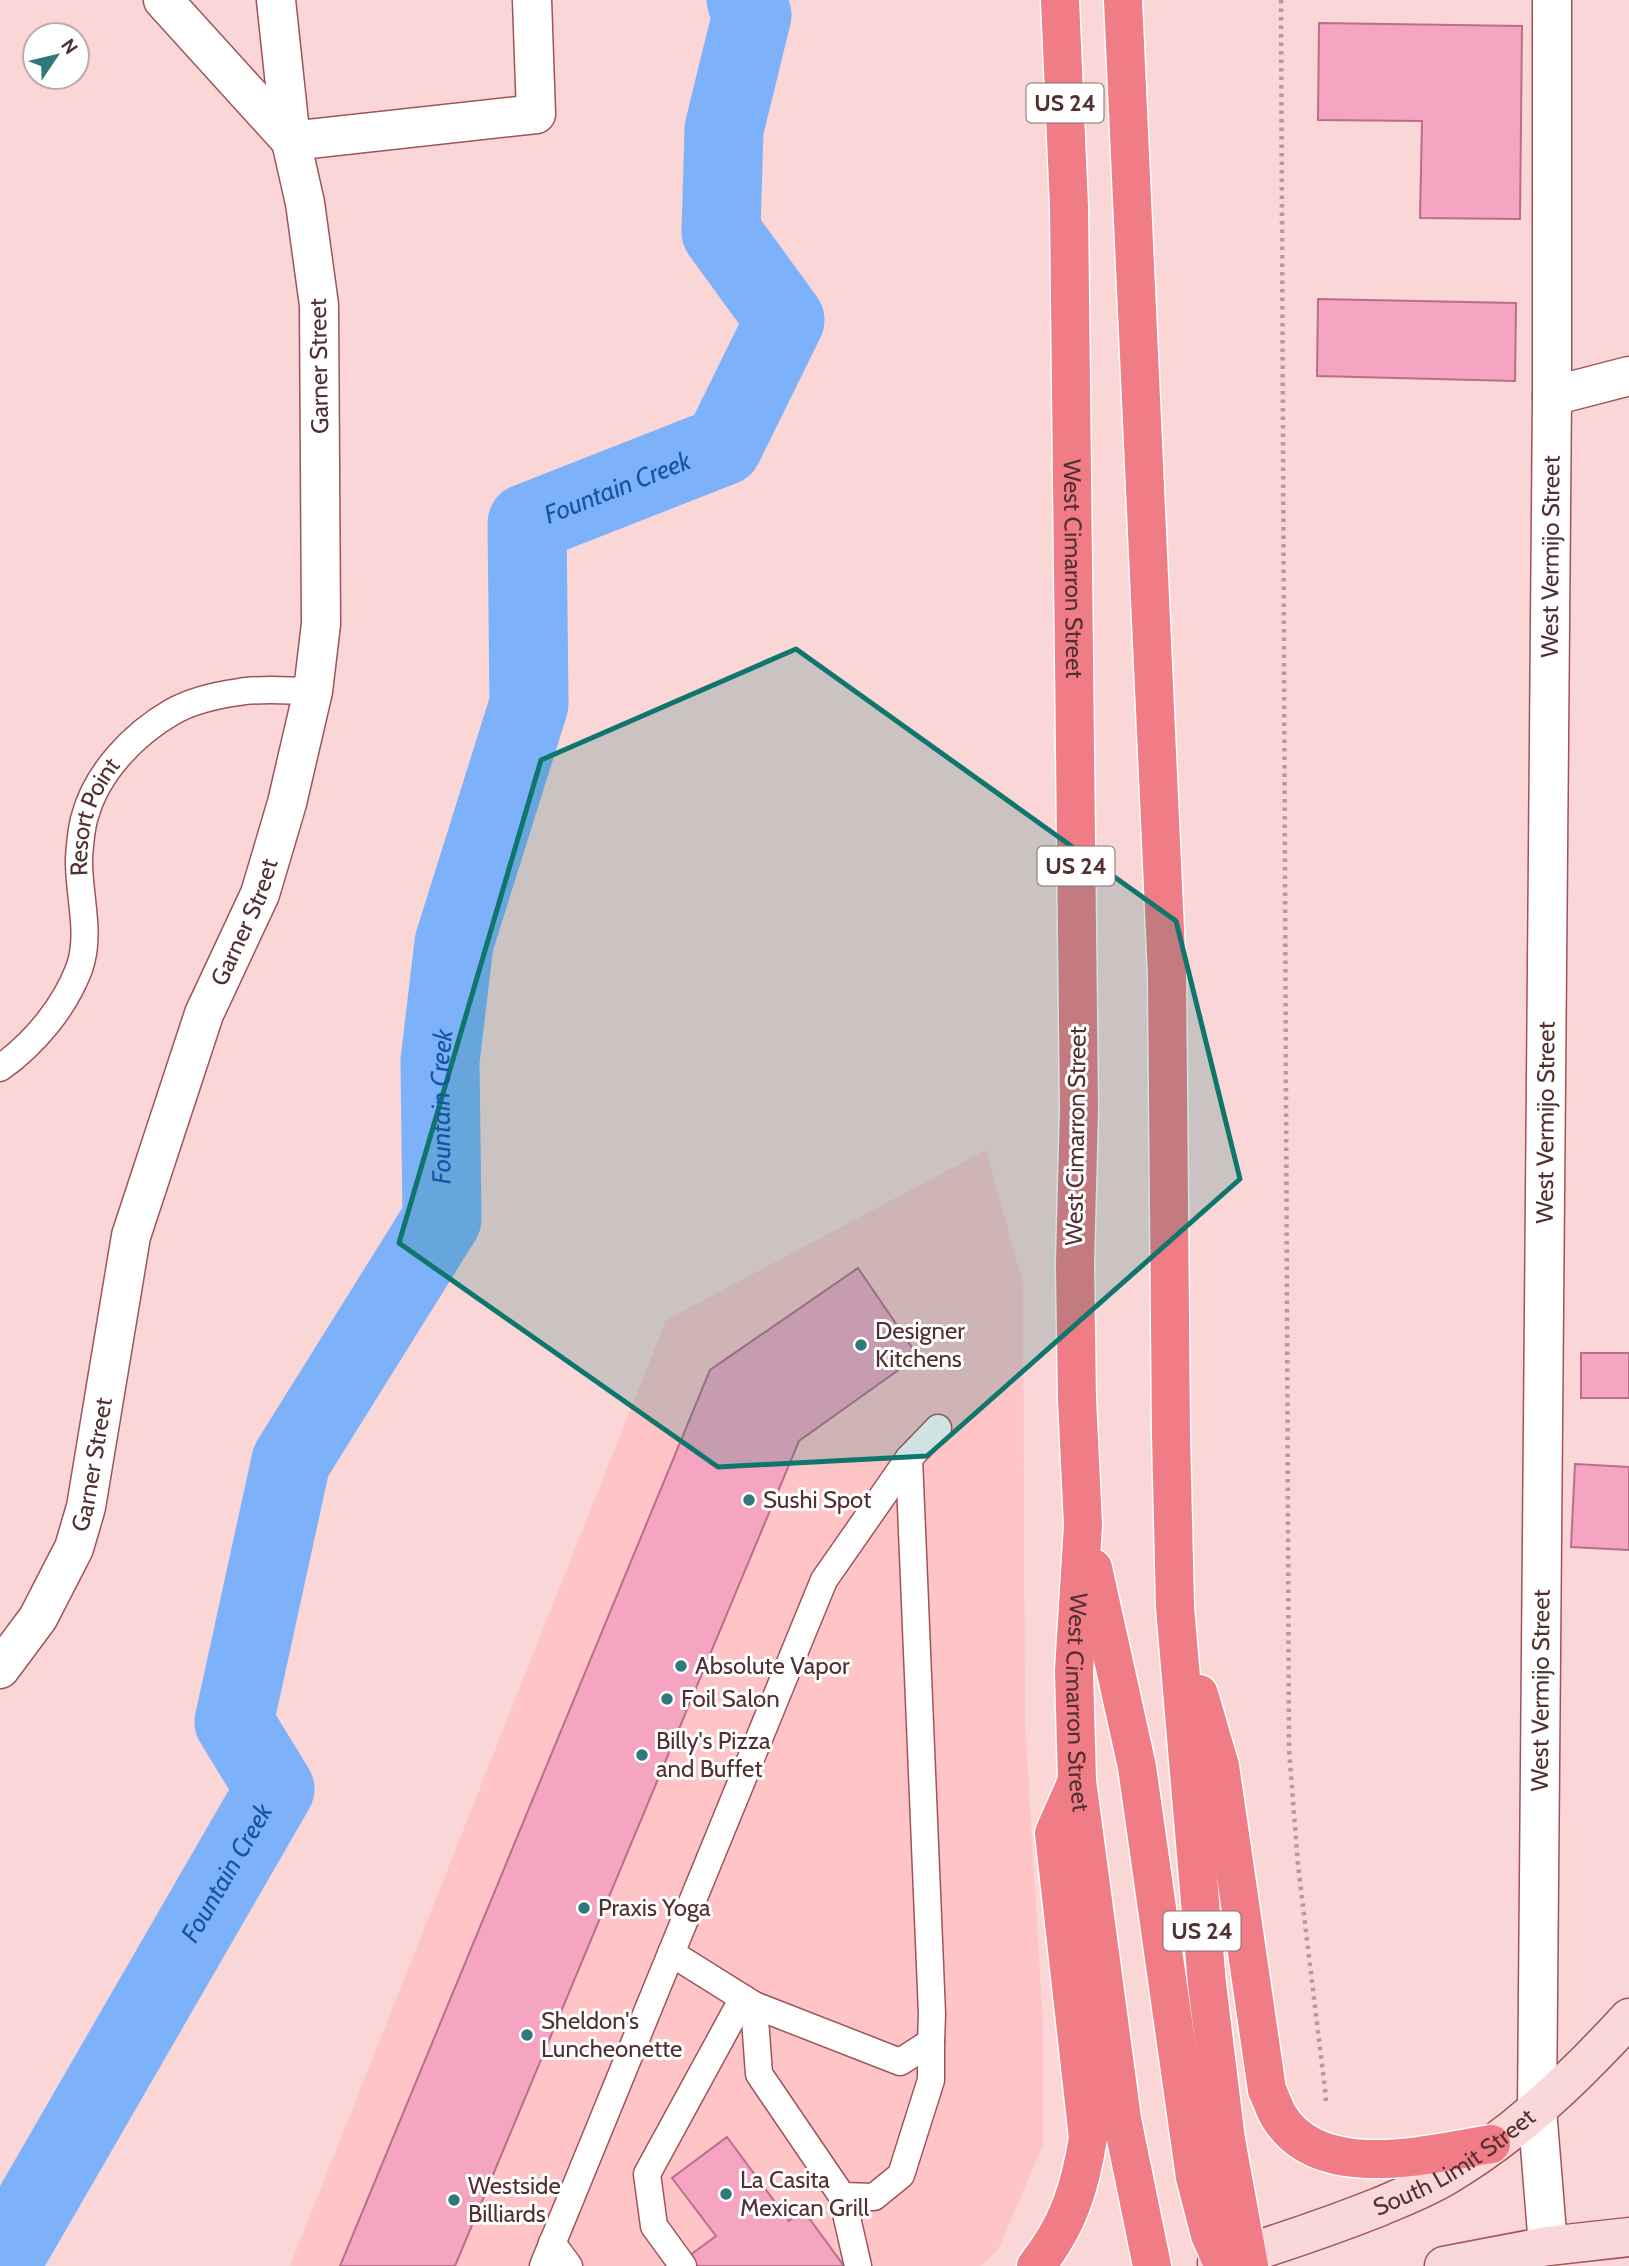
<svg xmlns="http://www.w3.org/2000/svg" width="1629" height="2266" font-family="Cabin,sans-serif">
<rect width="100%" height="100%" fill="#fad6d6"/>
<polygon fill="#fec4c6" points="986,1150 1023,1284 1025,1722 1043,2023 1043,2145 999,2248 981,2266 290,2266 666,1320"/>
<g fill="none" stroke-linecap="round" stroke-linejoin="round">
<path stroke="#7db1f9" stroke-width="79" id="s1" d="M0,2265L275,1789L234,1722L291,1461L442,1219L440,1061L454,943L529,704L527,523L723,446L785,320L721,232L724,129L752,15L746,0"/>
</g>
<g fill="#f5a5c2" stroke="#b96e8a" stroke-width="2">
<polygon points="1319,23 1522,26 1520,219 1420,218 1422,121 1318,120"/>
<polygon points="1318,299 1516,303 1515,381 1317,376"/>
<polygon points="858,1268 918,1356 799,1441 455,2266 340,2266 710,1370"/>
<rect x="1581" y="1353" width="48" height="45"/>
<polygon points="1575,1464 1629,1467 1629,1550 1571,1547"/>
<polygon points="727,2137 789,2221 803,2210 844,2266 686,2266 682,2261 716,2236 672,2178"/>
</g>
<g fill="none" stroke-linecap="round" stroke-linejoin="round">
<g stroke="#a05459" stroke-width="29">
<g id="lane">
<path id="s2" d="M0,1068C34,1044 64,1008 79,969C92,933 78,895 79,858C80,845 81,828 85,816C97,772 134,734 172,712C191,701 218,695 239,692C262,688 289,691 313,691"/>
<polyline points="671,1953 754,2005 900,2062 931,2042 932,2014 909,1458 938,1428"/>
<polyline points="754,2005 759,2074 842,2196 874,2197 901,2175 931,2080 931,2042"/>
<polyline points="842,2196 858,2266"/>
<polyline points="552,2243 569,2266"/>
<polyline points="543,2266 824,1580 909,1458"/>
<polyline points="683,2266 654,2226 647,2174 743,1998"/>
</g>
</g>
<g stroke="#a05459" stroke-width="41">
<g id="street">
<polyline points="163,0 291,141"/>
<polyline points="291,141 536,114 532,0"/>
<polyline points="1552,396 1629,376"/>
<path id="s3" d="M0,1669L38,1618L74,1548L86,1507L131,1236L204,1014L260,894L287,803L313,691L321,624L319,305L305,203L291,141L276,0"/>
<path id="s4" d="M1548,2246L1537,2109L1552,396V0"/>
</g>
</g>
<g stroke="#a05459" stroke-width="41">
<g id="secondary">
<path id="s5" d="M1217,2263C1272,2246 1326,2228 1379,2207C1402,2197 1426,2188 1447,2175C1516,2134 1575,2077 1629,2018"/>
<polyline points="1444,2266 1548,2246 1629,2237"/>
</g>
</g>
<g stroke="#fff" stroke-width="41">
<g id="highway">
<path id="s6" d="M1060,0L1069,206L1079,1109L1075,1263L1077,1399L1083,1525L1074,1671L1077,1781L1122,2119L1152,2266"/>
<polyline points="1123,0 1167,975 1171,1434 1175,1607 1207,1984 1226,2140 1249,2266"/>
<polyline points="1093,1568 1137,1767 1195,2177 1210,2235 1224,2266"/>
<path d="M1199,1694L1220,1766L1267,2090C1271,2098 1274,2108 1278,2115C1318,2184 1429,2154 1491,2144"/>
<path d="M1036,2266C1068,2226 1080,2188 1088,2138L1054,1833L1077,1781"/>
</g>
</g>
<polyline stroke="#ba9798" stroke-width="4.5" stroke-dasharray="3.5 5" stroke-linecap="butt" points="1281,0 1289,1749 1298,1865 1326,2098 1325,2106"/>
<use href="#lane" stroke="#fff" stroke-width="26"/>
<use href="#street" stroke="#fff" stroke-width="38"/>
<use href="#secondary" stroke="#fad8da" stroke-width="38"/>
<use href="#highway" stroke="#f07c85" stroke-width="38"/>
</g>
<path fill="#0f766e" fill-opacity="0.2" stroke="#0f766e" stroke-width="5" stroke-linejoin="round" d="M796,649L1176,921L1240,1179L927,1456L718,1467L399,1243L541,760Z"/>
<g fill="#30797a" stroke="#fff" stroke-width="2.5">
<circle cx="861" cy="1345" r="7"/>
<circle cx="749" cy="1500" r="7"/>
<circle cx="681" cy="1666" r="7"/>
<circle cx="667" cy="1699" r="7"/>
<circle cx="642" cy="1755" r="7"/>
<circle cx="584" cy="1908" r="7"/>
<circle cx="527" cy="2035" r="7"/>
<circle cx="726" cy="2194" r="7"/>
<circle cx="454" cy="2200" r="7"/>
</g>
<g text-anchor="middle" stroke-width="6" stroke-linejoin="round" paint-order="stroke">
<g fill="#fff" stroke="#866e70" stroke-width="2">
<rect x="1026.5" y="83.5" width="77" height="39" rx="5"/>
<rect x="1037.5" y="846.5" width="77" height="39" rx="5"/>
<rect x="1163.5" y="1911.5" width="77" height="39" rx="5"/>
</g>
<g font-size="23" font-weight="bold" fill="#523032">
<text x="1065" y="111">US 24</text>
<text x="1076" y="874">US 24</text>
<text x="1202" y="1939">US 24</text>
</g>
<g font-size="24" fill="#523032" stroke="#fff">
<text transform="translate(319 366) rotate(-91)" y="8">Garner Street</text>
<text dy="8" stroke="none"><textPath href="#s4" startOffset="1690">West Vermijo Street</textPath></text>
<text dy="8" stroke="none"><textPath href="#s6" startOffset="569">West Cimarron Street</textPath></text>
<text dy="8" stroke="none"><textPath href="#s2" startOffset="284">Resort Point</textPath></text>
<text dy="8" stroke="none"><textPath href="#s3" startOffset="794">Garner Street</textPath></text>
<text dy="8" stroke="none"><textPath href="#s4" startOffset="1124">West Vermijo Street</textPath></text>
<text transform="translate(1076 1136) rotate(-89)" y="8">West Cimarron Street</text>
<text dy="8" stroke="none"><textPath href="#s3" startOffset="228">Garner Street</textPath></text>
<text dy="8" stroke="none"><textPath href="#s4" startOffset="556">West Vermijo Street</textPath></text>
<text dy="8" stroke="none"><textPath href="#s6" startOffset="1703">West Cimarron Street</textPath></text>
<text dy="8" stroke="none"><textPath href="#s5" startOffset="259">South Limit Street</textPath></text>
</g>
<g font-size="24" fill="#523032" stroke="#fff" text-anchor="start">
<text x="875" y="1339">Designer<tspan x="875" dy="28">Kitchens</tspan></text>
<text x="763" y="1508">Sushi Spot</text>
<text x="695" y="1674">Absolute Vapor</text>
<text x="681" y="1707">Foil Salon</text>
<text x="656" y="1749">Billy's Pizza<tspan x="656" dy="28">and Buffet</tspan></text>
<text x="598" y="1916">Praxis Yoga</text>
<text x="541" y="2029">Sheldon's<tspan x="541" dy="28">Luncheonette</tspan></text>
<text x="740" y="2188">La Casita<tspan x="740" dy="28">Mexican Grill</tspan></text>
<text x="468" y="2194">Westside<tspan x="468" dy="28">Billiards</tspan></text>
</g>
<g font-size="26" font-style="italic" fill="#1555a3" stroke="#fff">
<text dy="9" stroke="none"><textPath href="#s1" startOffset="1986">Fountain Creek</textPath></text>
<text dy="9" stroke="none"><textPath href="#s1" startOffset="1293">Fountain Creek</textPath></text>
<text dy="9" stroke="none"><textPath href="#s1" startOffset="453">Fountain Creek</textPath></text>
</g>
</g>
<g transform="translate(56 56) rotate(55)"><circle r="33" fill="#ffffff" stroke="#baacad" stroke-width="2"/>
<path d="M0-5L12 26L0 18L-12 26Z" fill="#30797a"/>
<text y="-10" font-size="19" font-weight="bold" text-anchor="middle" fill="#523032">N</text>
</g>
</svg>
